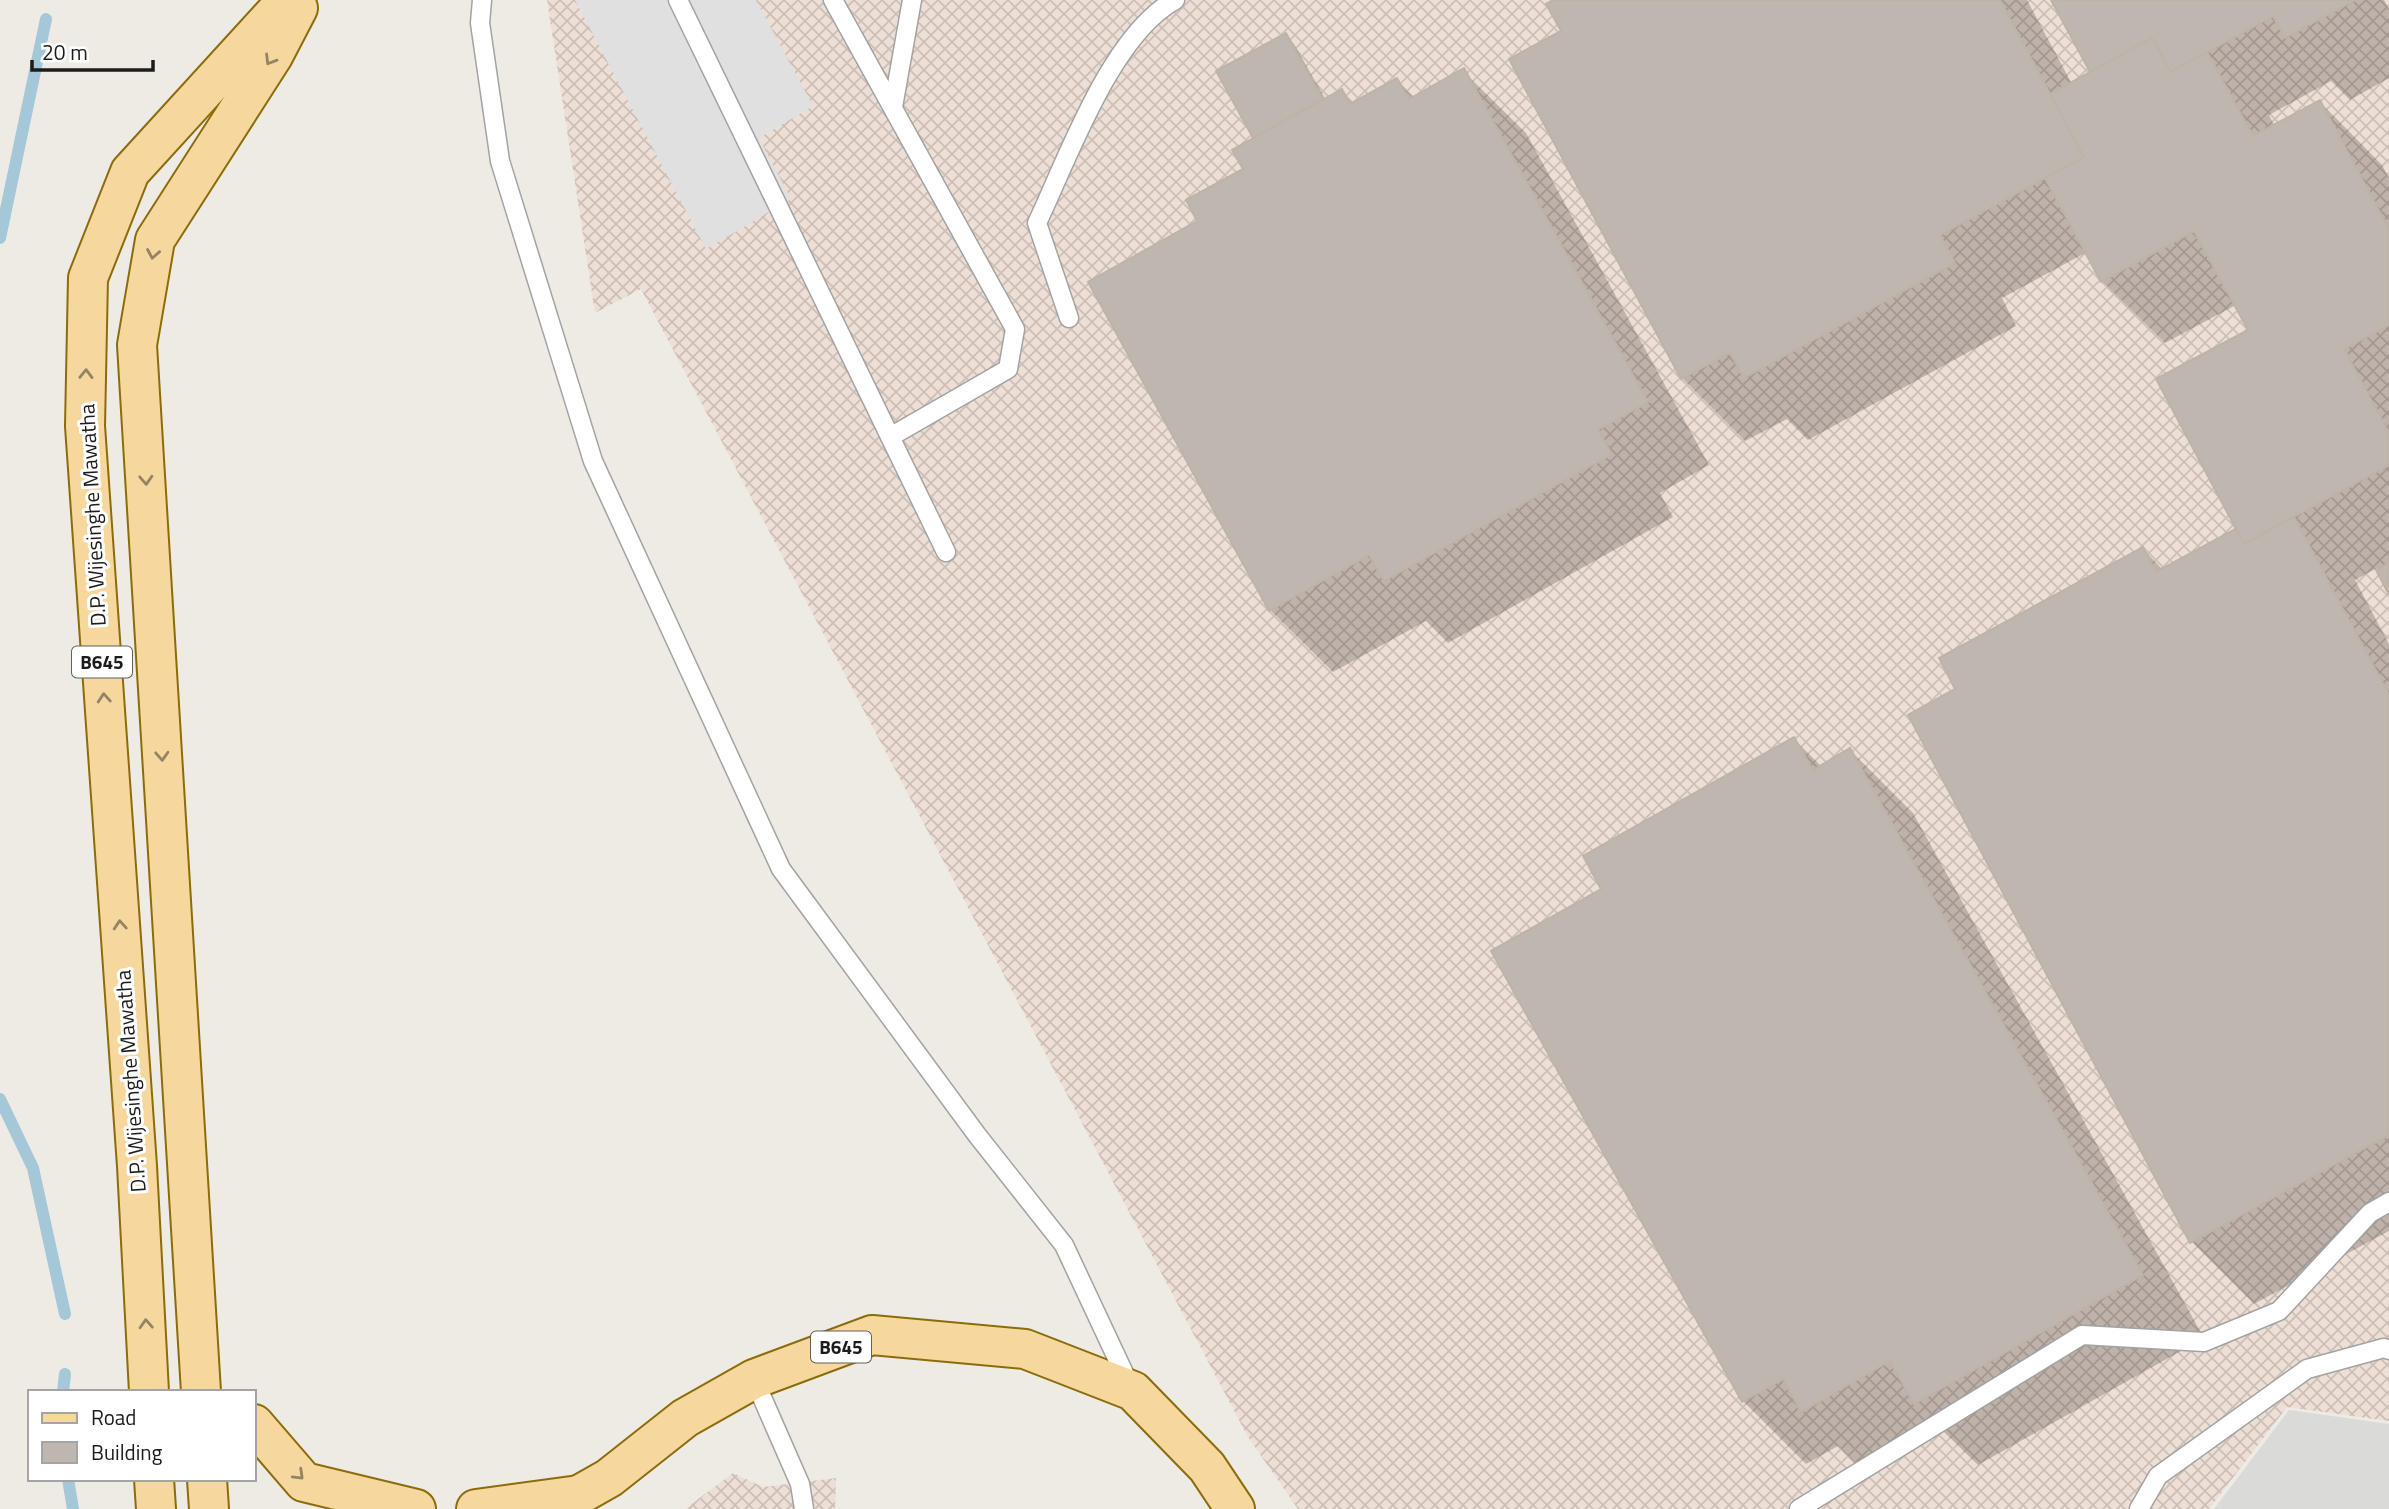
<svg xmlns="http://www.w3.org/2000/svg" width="2389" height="1509" font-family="'Titillium Web',sans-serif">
<defs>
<pattern id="military-cross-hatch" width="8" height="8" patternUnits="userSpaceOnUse" patternTransform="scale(1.75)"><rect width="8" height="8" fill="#eedfd6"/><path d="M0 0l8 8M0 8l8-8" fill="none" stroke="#ccbfb7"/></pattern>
</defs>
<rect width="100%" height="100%" fill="#edebe3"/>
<polygon fill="#dadad9" points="2289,1410 2389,1424 2389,1509 2214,1509"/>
<g fill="url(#military-cross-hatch)">
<polygon points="547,0 2389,0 2389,1421 2287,1407 2209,1509 1298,1509 1248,1437 641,289 595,313"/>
<polygon points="733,1473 763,1487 836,1478 835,1509 685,1509"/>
</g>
<polygon fill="#e0e0e0" points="575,0 756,0 813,106 759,138 791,199 706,249"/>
<g fill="#0003">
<polygon points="1557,0 2027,0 2072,84 2092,73 2053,0 2384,0 2389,9 2389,78 2350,100 2331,81 2269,115 2275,127 2320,102 2382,165 2389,178 2389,592 2377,568 2355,580 2389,644 2389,1231 2254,1304 2192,1242 1958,690 2143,549 2163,570 2238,529 2250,331 2236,305 2165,343 2102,281 2087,252 2002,298 2016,326 1808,440 1787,419 1745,441 1682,378 1563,32"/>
<polygon points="1285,35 1294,44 1326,100 1342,91 1355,104 1397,81 1414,98 1463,71 1526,133 1709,465 1660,493 1673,517 1448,643 1426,621 1333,672 1270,610 1199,222 1245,170"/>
<polygon points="1794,739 1822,767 1850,750 1913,813 2204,1338 1978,1465 1942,1430 1865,1473 1838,1446 1806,1464 1743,1401 1493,951 1603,890"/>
</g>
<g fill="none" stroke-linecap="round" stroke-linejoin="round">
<g stroke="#a5c8d9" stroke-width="12">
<polyline points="0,238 46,19"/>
<polyline points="0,1099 33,1168 65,1314"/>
<polyline points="63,1392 65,1374"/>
<polyline points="68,1479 73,1509"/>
</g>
</g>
<g fill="#bdb7b0" stroke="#beb3a6" stroke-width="2">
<polygon points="1553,0 2000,0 2084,157 1940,235 1955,263 1744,378 1730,353 1681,379 1509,59 1561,31 1546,4"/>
<polygon points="2051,0 2355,0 2285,38 2273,16 2171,72 2152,38 2090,72"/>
<polygon points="1286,33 1323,99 1253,138 1216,71"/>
<polygon points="2152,38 2171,72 2207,52 2253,136 2320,100 2389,229 2389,325 2344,349 2389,433 2389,465 2244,544 2156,379 2248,330 2194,231 2101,282 2045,178 2084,157 2050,94"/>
<polygon points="1464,68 1648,402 1598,430 1612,454 1384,581 1369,555 1269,611 1088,282 1197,221 1186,200 1243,169 1232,150 1342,89 1350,104 1397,78 1409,99"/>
<polygon points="2294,517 2389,695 2389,1135 2190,1243 1908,715 1955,689 1939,658 2143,547 2156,572 2235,529 2244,544"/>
<polygon points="2389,563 2389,595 2376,570"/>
<polygon points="1794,737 1813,770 1850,748 2143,1275 1914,1404 1890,1361 1801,1412 1783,1379 1742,1402 1491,951 1601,889 1583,856"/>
</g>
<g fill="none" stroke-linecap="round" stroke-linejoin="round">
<g stroke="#a3a3a3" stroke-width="21">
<g id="service">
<polyline points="482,0 480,23 500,161 593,461 781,869 977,1135 1064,1245 1131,1388"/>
<polyline points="678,0 946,552"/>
<polyline points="833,0 1015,329 1008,369 890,437"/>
<polyline points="893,107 912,0"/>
<path d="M1069,318L1037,223C1068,158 1111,35 1175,0"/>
<polyline points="754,1379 800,1484 804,1509"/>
<polyline points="1799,1509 2082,1335 2204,1342 2279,1311 2370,1213 2389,1202"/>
<polyline points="2139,1509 2158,1476 2307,1369 2384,1348 2389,1350"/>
</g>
</g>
<g stroke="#8c6c09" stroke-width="42">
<g id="primary">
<polyline points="149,1392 137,1166 85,426 88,278 130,172 287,0"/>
<polyline points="201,1392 137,345 155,240 273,56 298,8"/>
<polyline points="254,1424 304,1482 416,1509"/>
<polyline points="154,1479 156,1509"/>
<polyline points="207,1479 209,1509"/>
<polyline points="476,1509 579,1495"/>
<polyline points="568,1509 579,1495 609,1478 685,1418 754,1379 872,1335 1025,1349 1133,1391 1207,1467 1235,1509"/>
</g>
</g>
<use href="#service" stroke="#fff" stroke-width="18"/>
<use href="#primary" stroke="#f6d89f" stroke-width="38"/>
</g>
<defs><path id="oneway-chevron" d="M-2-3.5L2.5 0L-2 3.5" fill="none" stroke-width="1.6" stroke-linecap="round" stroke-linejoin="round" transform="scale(1.75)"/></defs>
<g stroke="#948364">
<use href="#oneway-chevron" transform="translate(270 60) rotate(121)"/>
<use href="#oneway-chevron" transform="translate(153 254) rotate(100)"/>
<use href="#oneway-chevron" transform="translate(86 374) rotate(-89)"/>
<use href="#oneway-chevron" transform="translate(146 480) rotate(87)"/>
<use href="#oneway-chevron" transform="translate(104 698) rotate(-94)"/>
<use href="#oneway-chevron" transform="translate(162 756) rotate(87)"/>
<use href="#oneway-chevron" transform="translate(120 925) rotate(-94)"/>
<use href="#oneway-chevron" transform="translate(146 1324) rotate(-93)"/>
<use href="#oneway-chevron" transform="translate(299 1475) rotate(44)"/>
</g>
<g text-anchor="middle" stroke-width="6" stroke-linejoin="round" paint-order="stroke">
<g fill="#fff" stroke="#606060" stroke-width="2">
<rect x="72" y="646.5" width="60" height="31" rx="5"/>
<rect x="811" y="1331.5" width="60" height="31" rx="5"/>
</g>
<g font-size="19" font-weight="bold" fill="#1c1c1c">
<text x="102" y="669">B645</text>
<text x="841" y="1354">B645</text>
</g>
<g font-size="21" fill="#1c1c1c" stroke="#fff">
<text transform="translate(93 515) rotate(-93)" y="7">D.P. Wijesinghe Mawatha</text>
<text transform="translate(131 1081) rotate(-94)" y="7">D.P. Wijesinghe Mawatha</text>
</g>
</g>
<rect x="28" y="1390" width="228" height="91" fill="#ffffff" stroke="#a4a4a4" stroke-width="2"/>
<rect x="42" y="1413" width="35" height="10" fill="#f6d89f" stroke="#a4a4a4" stroke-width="2"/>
<text x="91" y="1425" font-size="21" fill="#1c1c1c">Road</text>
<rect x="42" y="1442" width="35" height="21" fill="#bdb7b0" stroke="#a4a4a4" stroke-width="2"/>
<text x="91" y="1460" font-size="21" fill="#1c1c1c">Building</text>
<path d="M32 60v10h121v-10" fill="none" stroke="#1c1c1c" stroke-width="3.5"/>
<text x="42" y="60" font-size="21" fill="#1c1c1c" stroke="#ffffff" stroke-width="5" paint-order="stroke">20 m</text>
</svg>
